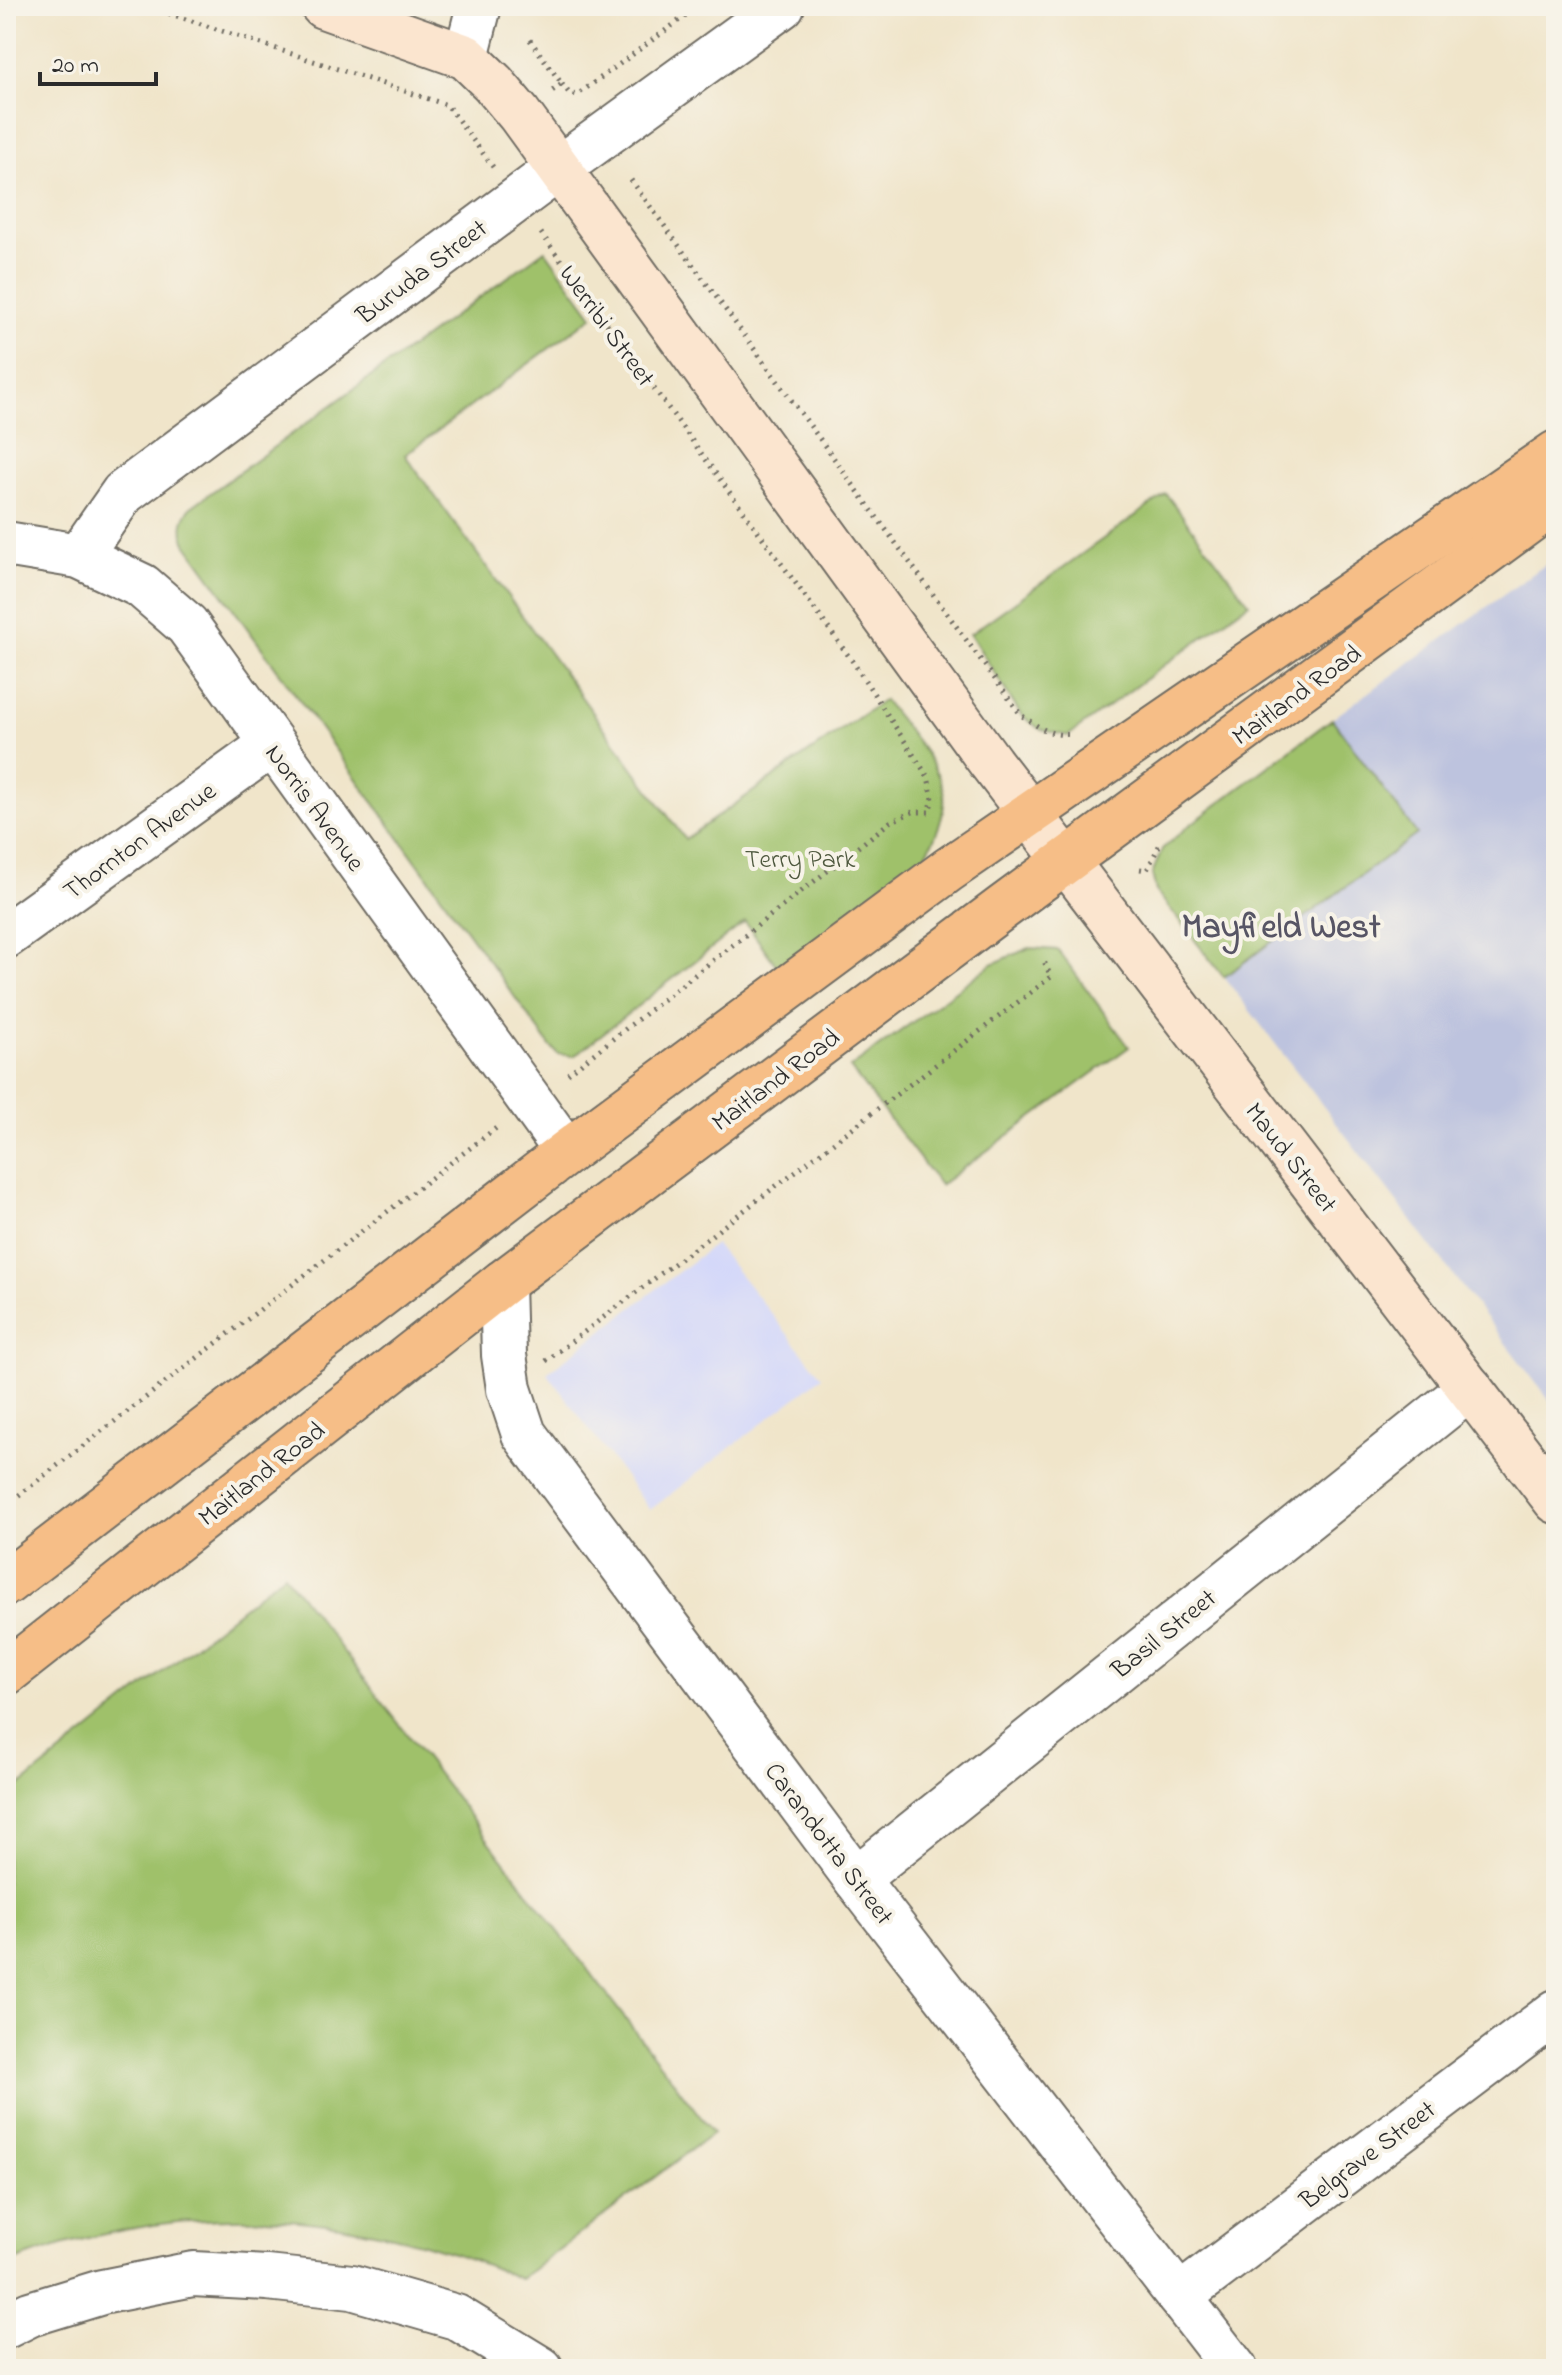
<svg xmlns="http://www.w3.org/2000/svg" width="1562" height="2375" font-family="'Indie Flower',sans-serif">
<rect width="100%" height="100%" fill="#f7f3e8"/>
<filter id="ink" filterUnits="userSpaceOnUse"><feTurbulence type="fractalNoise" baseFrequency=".0125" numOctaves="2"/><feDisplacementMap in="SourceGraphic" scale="16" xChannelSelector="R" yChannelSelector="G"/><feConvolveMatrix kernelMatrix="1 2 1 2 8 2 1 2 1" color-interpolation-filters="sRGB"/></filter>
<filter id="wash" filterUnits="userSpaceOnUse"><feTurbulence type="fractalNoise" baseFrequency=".006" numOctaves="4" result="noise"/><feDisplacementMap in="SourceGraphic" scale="32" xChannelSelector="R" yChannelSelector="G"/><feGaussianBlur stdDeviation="1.8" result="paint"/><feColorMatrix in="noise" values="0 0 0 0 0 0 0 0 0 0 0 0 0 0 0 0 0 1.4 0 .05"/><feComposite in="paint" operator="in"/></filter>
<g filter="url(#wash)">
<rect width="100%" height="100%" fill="#f0e5ca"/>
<polygon fill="#d4d8f9" points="715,1244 822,1377 650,1510 547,1373"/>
<polygon fill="#bdc3de" points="1556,557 1556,1409 1224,977 1416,834 1332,719"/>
<g fill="#9fc16a" stroke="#65764a" stroke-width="2">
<path d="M545,250L593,316L405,455L685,839L884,700C903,726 946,769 944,802C943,823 932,844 922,862L784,976L745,922L574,1056L558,1054L551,1047L187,545C180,530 181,521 190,508Z"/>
<polygon points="1166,494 1249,603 1068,736 1040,729 1021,715 970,634"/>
<polygon points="1332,719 1417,834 1224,977 1156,891 1152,874 1162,849 1186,828"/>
<polygon points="1029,948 1058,950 1129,1047 940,1185 850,1068 992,964"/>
<path d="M284,1574L713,2133L520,2279C354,2205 175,2198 6,2264V1797Z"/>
</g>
</g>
<g filter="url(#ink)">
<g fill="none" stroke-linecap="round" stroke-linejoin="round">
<g stroke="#706c63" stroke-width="48">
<g id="street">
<polyline points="466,57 479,6"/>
<polyline points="6,544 79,556 142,586 187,625 567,1152"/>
<polyline points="79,556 123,493 559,168 782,6"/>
<polyline points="6,936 271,745"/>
<polyline points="502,1283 504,1355 509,1389 524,1434 856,1879 1235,2369"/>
<polyline points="856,1879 1470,1388"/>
<polyline points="1179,2297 1556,2012"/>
<polyline points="6,2326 30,2314 102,2292 193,2274 267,2278 352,2287 456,2317 541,2369"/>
</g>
</g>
<g stroke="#706c63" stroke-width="48">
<polyline id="secondary" points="323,6 466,57 493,83 519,114 991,763 1556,1501"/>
</g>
<g stroke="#706c63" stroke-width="48">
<g id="primary">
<polyline points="6,1583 567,1152 948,870 1556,453"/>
<polyline points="6,1673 502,1283 1002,908 1556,501"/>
</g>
</g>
<g stroke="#706c63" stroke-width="5" stroke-dasharray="2 6" stroke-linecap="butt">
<polyline points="146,6 447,105 493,167"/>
<polyline points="530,40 562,84 552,91"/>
<polyline points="562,84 569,93 577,95 699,6"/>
<path d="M631,180L1021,715C1037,726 1051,737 1071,734"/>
<polyline points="541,233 853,662 928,777 933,799 929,812 913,812 890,822 564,1077"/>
<polyline points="1140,869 1147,870 1160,844"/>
<polyline points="546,1361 1051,977 1043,959"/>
<polyline points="6,1505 500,1125"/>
</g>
<use href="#street" stroke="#fff" stroke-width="44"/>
<use href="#secondary" stroke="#fbe5cf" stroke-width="44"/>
<use href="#primary" stroke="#f6be87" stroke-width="44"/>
</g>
</g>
<g text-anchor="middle" stroke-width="8" stroke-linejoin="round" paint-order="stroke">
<g font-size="26" fill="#2b2b2b" stroke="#f7f3e8">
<text transform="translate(421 271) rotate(-37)" y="9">Buruda Street</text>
<text transform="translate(608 325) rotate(54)" y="9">Werribi Street</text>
<text transform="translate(1296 694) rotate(-36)" y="9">Maitland Road</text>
<text transform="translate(316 807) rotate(54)" y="9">Norris Avenue</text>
<text transform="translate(139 840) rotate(-36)" y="9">Thornton Avenue</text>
<text transform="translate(775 1079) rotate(-37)" y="9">Maitland Road</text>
<text transform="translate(1292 1157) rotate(52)" y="9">Maud Street</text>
<text transform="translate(261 1473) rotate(-38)" y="9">Maitland Road</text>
<text transform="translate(1163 1633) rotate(-39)" y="9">Basil Street</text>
<text transform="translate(830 1843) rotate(53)" y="9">Carandotta Street</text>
<text transform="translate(1367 2154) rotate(-37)" y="9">Belgrave Street</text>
</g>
<g font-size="26" fill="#4e583e" stroke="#f7f3e8">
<text x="800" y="867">Terry Park</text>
</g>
<g font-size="34" font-weight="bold" fill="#575565" stroke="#f7f3e8">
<text x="1281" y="937">Mayfield West</text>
</g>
</g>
<rect width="1562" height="2375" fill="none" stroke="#f7f3e8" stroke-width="32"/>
<path d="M40 72v12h116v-12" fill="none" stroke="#2b2b2b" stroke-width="4"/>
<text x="52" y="72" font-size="24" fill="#2b2b2b" stroke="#f7f3e8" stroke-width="6" paint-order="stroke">20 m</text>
</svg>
